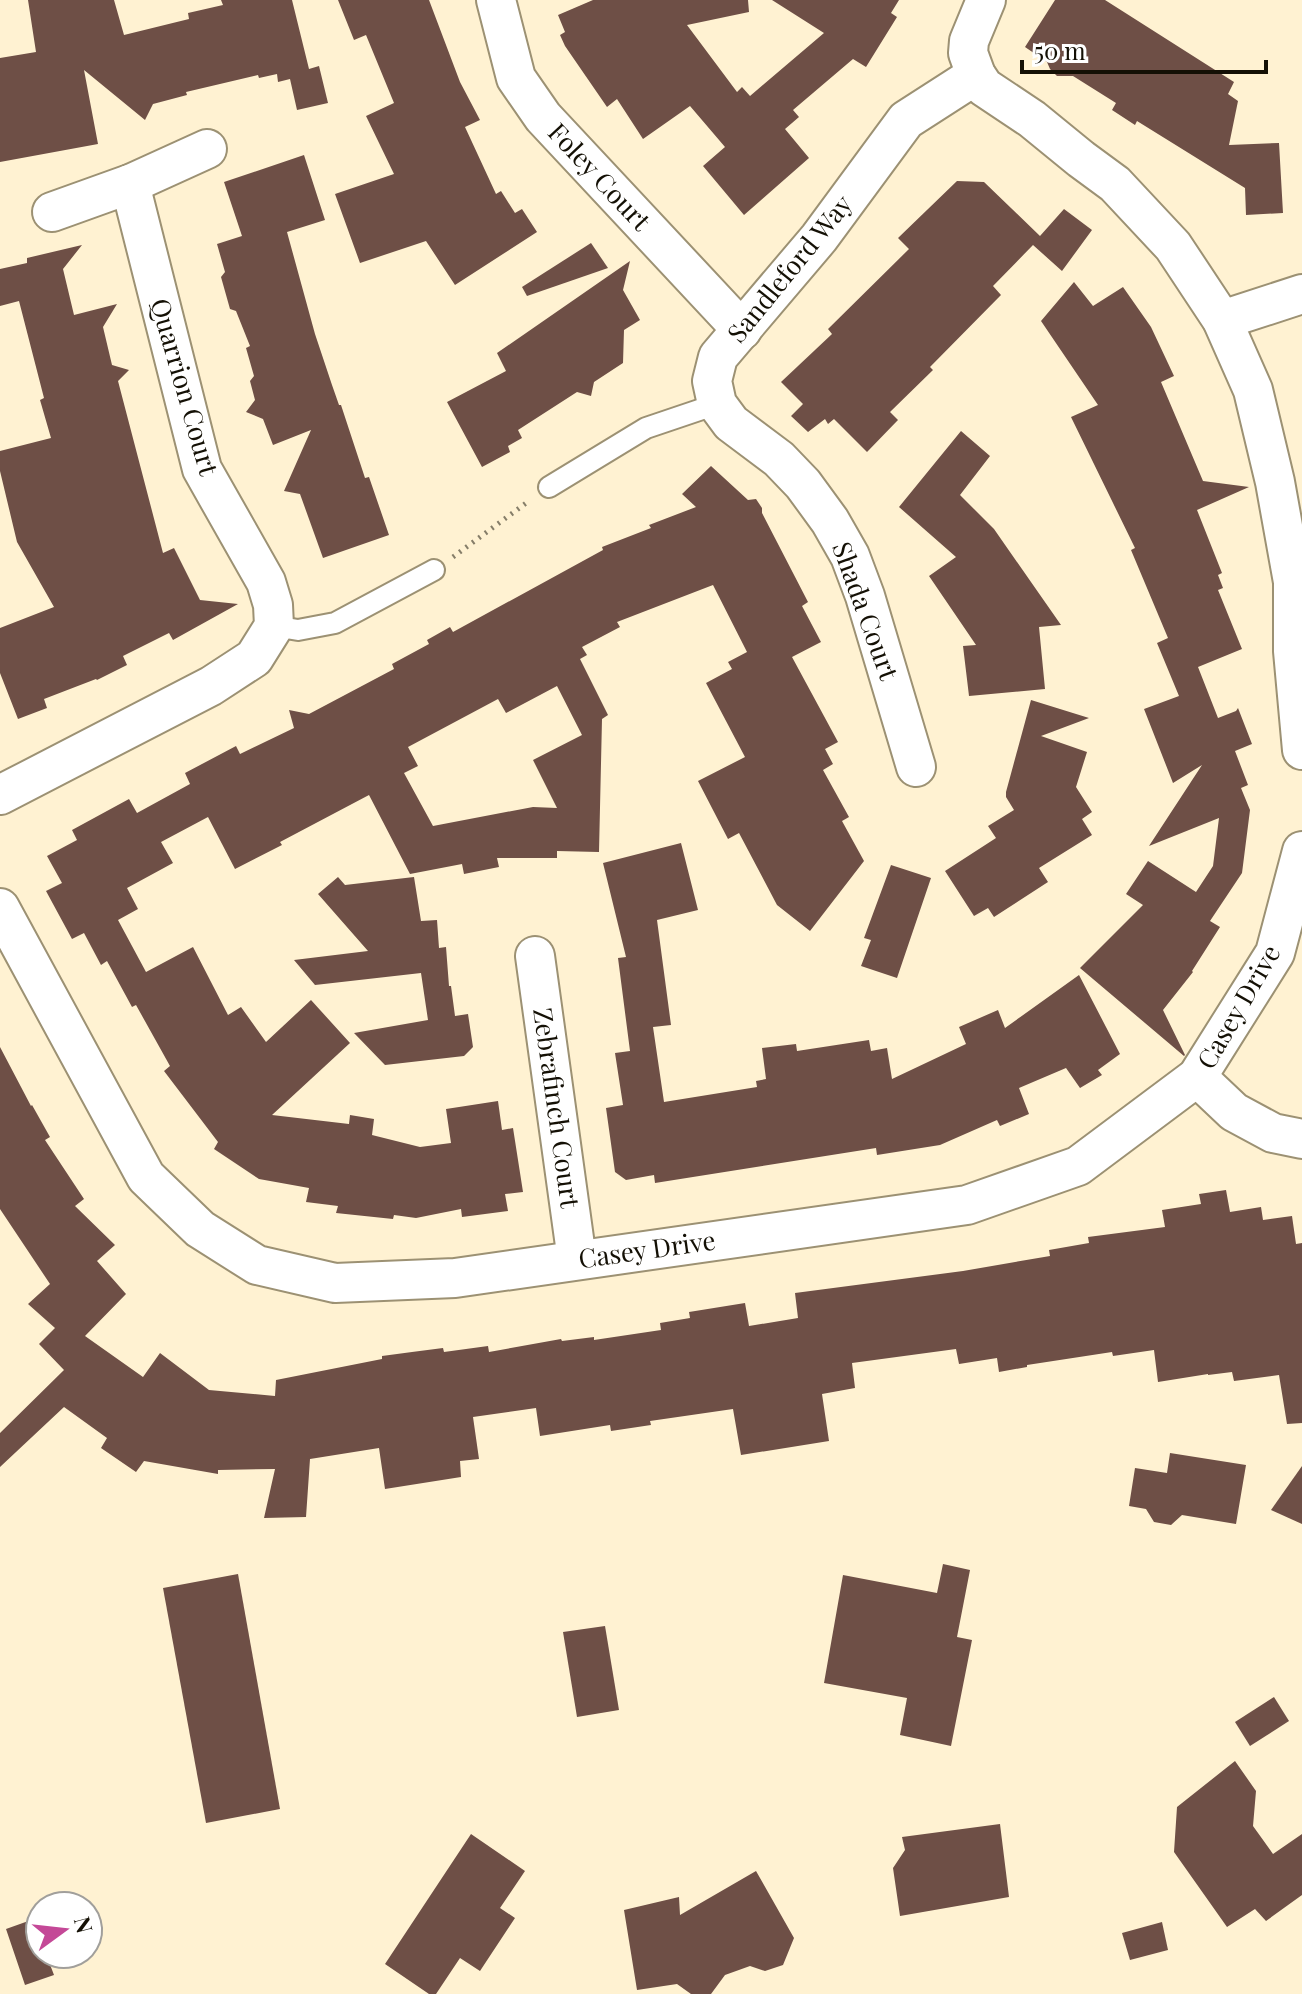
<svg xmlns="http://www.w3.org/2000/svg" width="1302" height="1994" font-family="'Playfair Display',serif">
<rect width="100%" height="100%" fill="#fff2d2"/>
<g fill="#6e4f46" fill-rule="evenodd">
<polygon points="28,0 114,0 124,35 189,19 188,13 223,5 221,0 292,0 309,69 319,66 328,103 297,110 290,79 278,82 277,74 259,78 258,75 186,92 187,95 153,104 145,120 84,70 98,144 0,162 0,58 36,52"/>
<polygon points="338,0 429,0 460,82 480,120 465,127 496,194 501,191 515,213 522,209 537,232 455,285 426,241 360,263 335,194 394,174 366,116 394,103 366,35 354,40"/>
<polygon points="593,0 748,0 749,12 687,25 737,92 742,87 750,96 824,33 772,0 899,0 891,13 897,17 866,67 853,59 793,110 799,117 785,129 809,158 744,215 703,166 725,147 690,106 643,139 617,99 607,107 565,46 560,35 565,32 558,15"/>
<polygon points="1055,0 1105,0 1234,82 1228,94 1238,101 1229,145 1279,143 1283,213 1246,215 1245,188 1137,121 1135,125 1112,110 1116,103 1073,76 1057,76 1050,69 1047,62 1025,47"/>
<polygon points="304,155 325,220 287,232 315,334 332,385 339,405 341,405 365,478 369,477 389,535 323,558 300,494 284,491 311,430 273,445 263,419 246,412 255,400 250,381 254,376 246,348 250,346 236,311 230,309 221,277 225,272 217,244 242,236 224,182"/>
<polygon points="957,181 984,182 1040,236 1064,209 1092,230 1062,271 1033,245 993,286 1001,295 930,367 933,370 890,412 898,420 867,452 834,419 828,424 825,419 808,432 791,416 803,404 781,382 832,334 828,329 909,249 898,238"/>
<polygon points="591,243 608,268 527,296 522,287"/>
<polygon points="82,245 63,269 74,315 117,304 103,327 112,365 129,370 118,381 163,553 174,548 200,600 238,604 173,640 169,633 123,656 127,665 97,680 96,679 44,699 47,708 18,719 0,673 0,628 54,607 17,542 0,471 0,451 51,438 40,400 44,398 19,301 0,306 0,269 27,263 27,258"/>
<polygon points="630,261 623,290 640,320 624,330 623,363 594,382 591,396 577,392 518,430 522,438 508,446 510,452 482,467 447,402 506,371 497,353"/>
<polygon points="1074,282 1093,306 1123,287 1151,327 1174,376 1161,382 1203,481 1249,487 1197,510 1222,573 1218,575 1223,588 1218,590 1242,649 1198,667 1218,718 1236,711 1238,708 1252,744 1235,751 1248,785 1241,788 1250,810 1242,873 1210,921 1220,927 1192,971 1193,972 1163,1010 1185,1055 1184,1056 1080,968 1143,905 1126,894 1148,861 1196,892 1213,866 1219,818 1149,846 1202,765 1173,783 1144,709 1179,696 1157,643 1168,638 1131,550 1135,548 1071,417 1098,405 1041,321"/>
<polygon points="961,431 990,456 960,495 994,529 1061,625 1039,627 1045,689 969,696 963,646 976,645 929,576 956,557 899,507"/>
<path d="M711,466L748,500L756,499L762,508V513L808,602L802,606L821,642L792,657L838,742L825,749L833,764L823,770L849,817L842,821L864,861L810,931L777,905L739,833L728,839L698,781L745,757L706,683L732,669L728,662L747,652L713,585L617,622L620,627L582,647L587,655L580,659L608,715L602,719L599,852L557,851V858H497L499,867L464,874L462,864L410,874L369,795L280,842L282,845L235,869L208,817L161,842L173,863L127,888L138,909L118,920L146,972L193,947L228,1015L241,1007L266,1042L311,1000L350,1043L272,1115L349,1124L350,1115L374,1119L372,1135L420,1147L451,1143L446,1109L498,1101L502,1130L513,1128L523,1192L505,1194L508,1211L462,1217L461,1209L416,1218L394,1215L393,1219L336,1213L338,1206L306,1202L309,1188L259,1179L214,1149L218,1142L164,1071L170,1066L136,1005L132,1007L107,961L101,965L84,933L72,939L46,891L62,883L47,856L77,840L72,830L129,799L137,813L190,784L185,773L236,746L240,754L294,728L289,710L309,714L394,669L392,664L429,644L427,640L450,627L453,632L603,550L602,547L651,528L649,525L696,507L682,494ZM557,686L582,735L533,760L557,808L533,807L433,826L404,773L418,766L408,747L498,699L506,713Z"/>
<polygon points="1031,700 1089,718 1041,736 1087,752 1076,787 1092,812 1082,819 1092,835 1039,868 1048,882 994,917 988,908 974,916 945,871 996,838 988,826 1014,810 1006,797 1006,792"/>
<polygon points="681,843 698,910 657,920 671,1025 653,1027 664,1102 757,1087 756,1081 766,1079 762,1048 796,1044 797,1051 869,1040 871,1051 887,1048 892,1079 966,1044 959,1027 998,1010 1005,1028 1079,975 1120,1054 1098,1070 1102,1075 1080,1088 1066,1068 1019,1088 1029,1114 1000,1126 997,1120 940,1145 877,1155 876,1148 655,1183 654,1175 626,1180 615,1172 606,1108 623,1105 615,1053 630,1051 618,958 626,957 603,863"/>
<polygon points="891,865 931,878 897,978 861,966 871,940 864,938"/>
<polygon points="338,877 345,885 414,877 421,921 437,920 439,948 446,947 449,986 451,986 455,1016 468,1014 473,1047 464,1056 385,1065 354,1033 428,1020 421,973 315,985 294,960 368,951 318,894"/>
<polygon points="0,1047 31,1106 32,1105 50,1137 45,1140 84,1199 75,1206 115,1245 97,1261 126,1294 85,1336 143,1377 160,1353 209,1390 275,1396 276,1380 382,1359 382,1356 412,1352 443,1348 444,1352 488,1346 489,1352 561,1339 562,1341 594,1337 594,1340 661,1330 660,1323 690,1318 689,1312 745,1303 749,1326 798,1318 795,1293 963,1271 1050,1256 1049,1250 1089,1243 1088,1237 1165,1227 1162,1210 1201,1204 1199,1194 1226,1190 1230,1212 1261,1207 1263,1220 1292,1216 1296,1244 1302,1243 1302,1423 1287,1424 1279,1375 1234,1381 1232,1372 1208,1375 1208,1374 1158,1382 1154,1350 1113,1356 1112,1352 1027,1365 1027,1367 999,1372 997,1358 959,1364 956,1349 852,1363 855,1388 822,1394 829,1441 741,1455 733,1409 650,1421 651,1425 611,1431 610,1425 540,1436 536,1408 473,1417 479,1459 460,1461 461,1477 385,1489 379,1448 310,1459 306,1517 264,1518 275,1469 218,1470 218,1474 144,1461 136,1472 101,1448 107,1438 64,1407 0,1467 0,1433 64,1370 39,1344 55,1328 28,1304 50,1284 0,1209"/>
<polygon points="1170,1453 1246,1465 1236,1524 1182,1515 1171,1525 1154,1522 1146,1509 1129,1506 1135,1468 1167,1473"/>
<polygon points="1302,1466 1302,1524 1271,1510"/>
<polygon points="943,1564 970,1570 957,1637 972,1640 951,1746 900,1735 907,1698 824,1683 843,1575 937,1593"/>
<polygon points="238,1574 280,1809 206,1823 163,1588"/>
<polygon points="605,1626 619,1710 577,1717 563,1632"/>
<polygon points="1274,1697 1289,1721 1250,1746 1235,1722"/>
<polygon points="1235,1761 1256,1791 1253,1826 1273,1854 1302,1834 1302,1895 1266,1921 1255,1909 1227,1927 1174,1852 1177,1807"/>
<polygon points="1000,1824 1009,1897 900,1916 893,1868 905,1850 902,1837"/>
<polygon points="471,1834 525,1871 500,1908 515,1918 480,1971 460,1958 436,1994 429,1994 385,1964"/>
<polygon points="756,1871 794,1938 783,1965 765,1971 750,1966 725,1975 711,1994 691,1994 677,1984 637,1990 624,1910 679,1897 680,1915"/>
<polygon points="34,1919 40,1936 40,1954 46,1954 54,1975 25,1985 6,1929"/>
<polygon points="1162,1922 1168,1950 1130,1960 1122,1933"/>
</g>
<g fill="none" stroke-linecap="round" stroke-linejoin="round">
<g stroke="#9c9173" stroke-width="24">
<g id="service">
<polyline points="549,487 646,428 717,404"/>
<polyline points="274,626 298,630 335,623 434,570"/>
</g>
</g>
<g stroke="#9c9173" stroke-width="42">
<g id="minor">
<polyline points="496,0 516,78 543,117 742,330"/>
<polyline points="986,0 969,41 968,53 976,75 984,87 1032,119 1081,159 1115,184 1173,246 1222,320 1253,390 1275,482 1293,582 1293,651 1302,750"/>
<polyline points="52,212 130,184 207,149"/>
<polyline points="1222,320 1302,294"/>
<polyline points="916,767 865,596 850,556 830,521 803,484 779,459 731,423 717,404 712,381 718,357 819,238 906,120 976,75"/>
<polyline points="0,795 211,686 254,658 274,626 273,605 266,582 202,469 130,184"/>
<polyline points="0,908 146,1177 200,1229 257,1265 335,1283 455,1278 967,1205 1078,1166 1197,1077 1275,953 1302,851"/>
<polyline points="535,956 577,1260"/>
<polyline points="1197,1077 1234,1112 1273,1133 1302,1139"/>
</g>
</g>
<polyline stroke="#867e69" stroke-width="5" stroke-dasharray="2 6" stroke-linecap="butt" points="453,557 529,501"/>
<use href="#service" stroke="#fff" stroke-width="20"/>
<use href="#minor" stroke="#fff" stroke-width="38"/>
</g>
<g text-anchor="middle" stroke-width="8" stroke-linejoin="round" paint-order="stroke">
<g font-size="26" fill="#141005" stroke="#fff">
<text transform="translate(599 177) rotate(47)" y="9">Foley Court</text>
<text transform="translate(790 269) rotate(-51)" y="9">Sandleford Way</text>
<text transform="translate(184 387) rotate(74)" y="9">Quarrion Court</text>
<text transform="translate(865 611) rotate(70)" y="9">Shada Court</text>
<text transform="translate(1239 1007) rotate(-60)" y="9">Casey Drive</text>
<text transform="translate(556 1108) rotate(82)" y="9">Zebrafinch Court</text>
<text transform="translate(647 1250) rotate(-8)" y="9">Casey Drive</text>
</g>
</g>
<g transform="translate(64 1930) rotate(75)"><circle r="38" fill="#ffffff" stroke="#a19f9b" stroke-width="2"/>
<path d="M0-6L14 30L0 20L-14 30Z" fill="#c44897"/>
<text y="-12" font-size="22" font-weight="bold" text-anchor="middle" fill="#141005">N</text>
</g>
<path d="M1022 60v12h244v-12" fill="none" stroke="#141005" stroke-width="4"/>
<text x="1034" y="60" font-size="24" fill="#141005" stroke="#ffffff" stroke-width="6" paint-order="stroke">50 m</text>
</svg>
